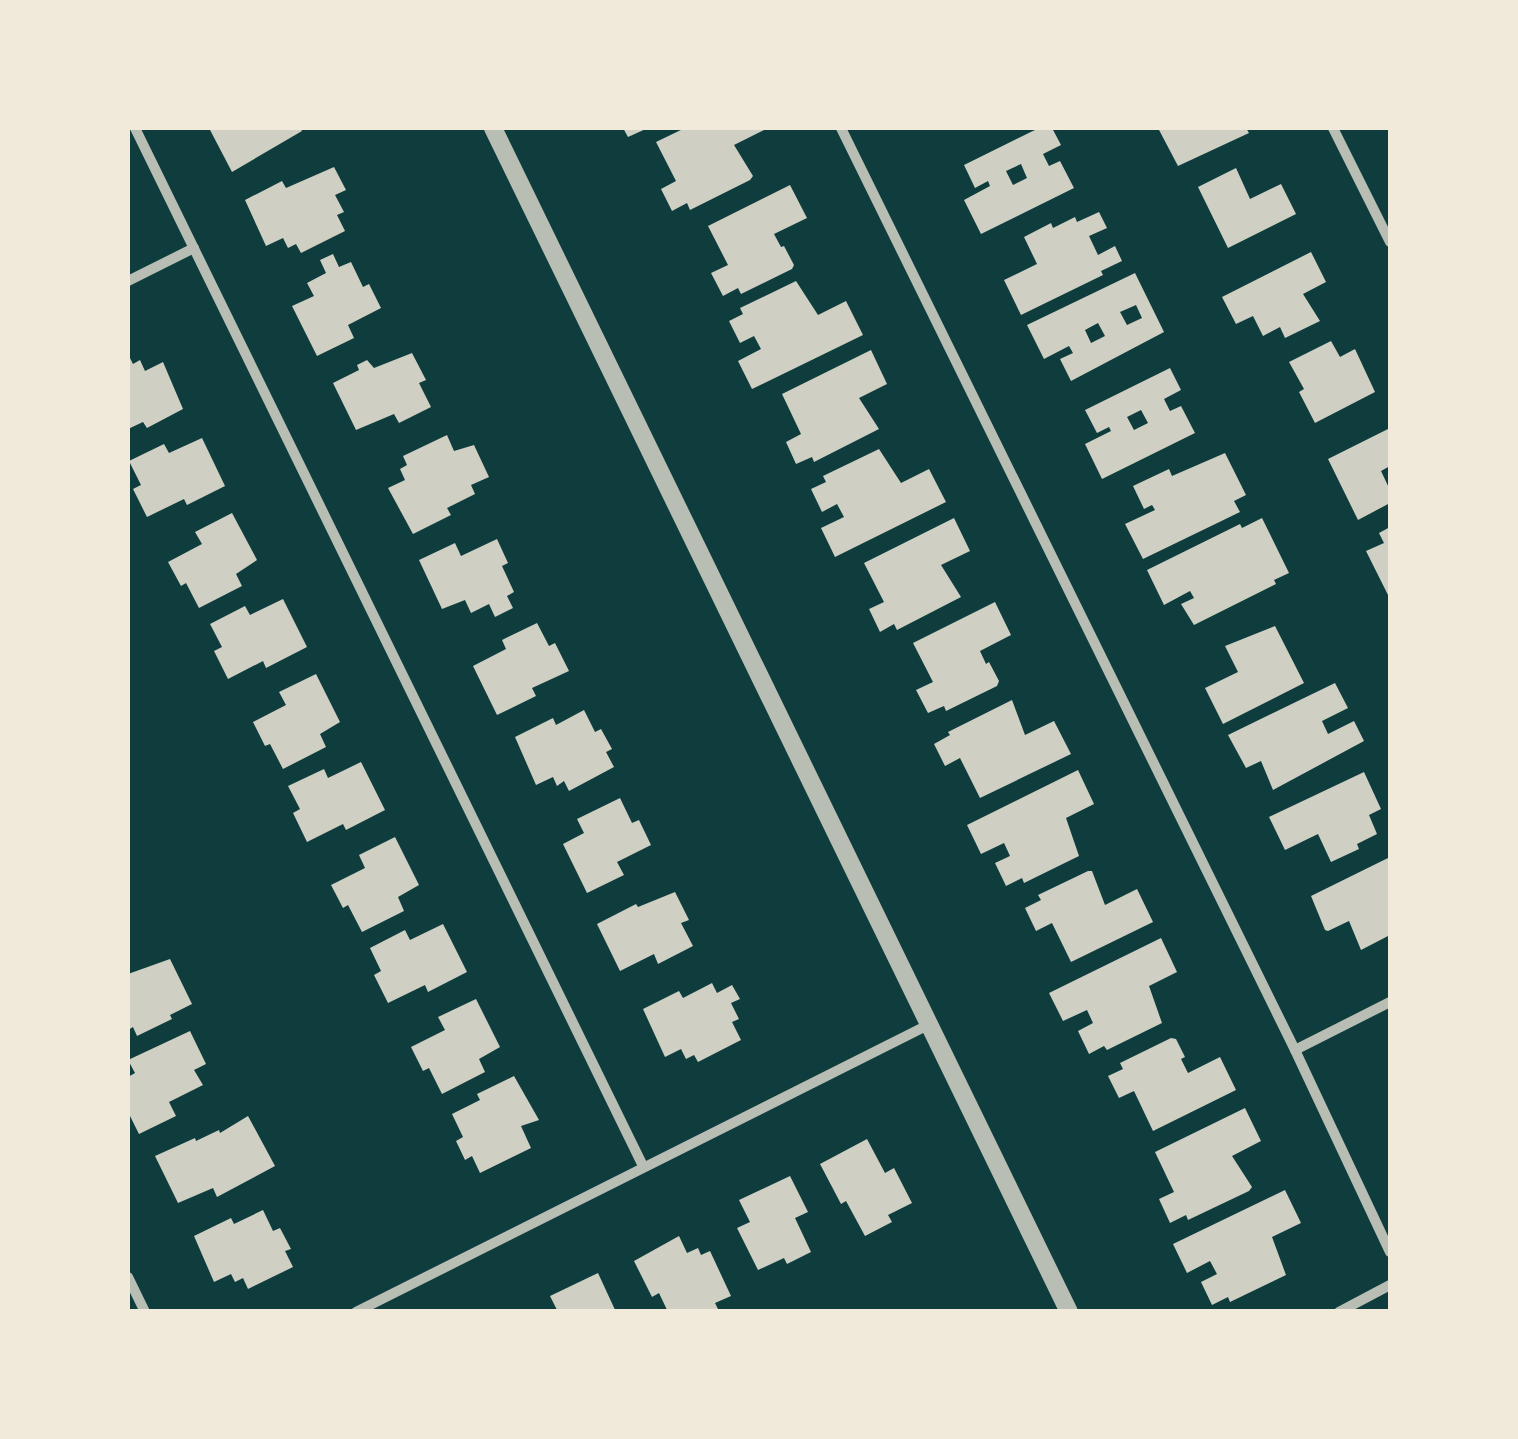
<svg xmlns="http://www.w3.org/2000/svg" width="1518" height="1439" font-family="'DejaVu Sans',sans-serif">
<rect width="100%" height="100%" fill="#0f3d3e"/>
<g fill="#cfcfc3" fill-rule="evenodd">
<polygon points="209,128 300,128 302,131 232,172"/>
<polygon points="623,128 648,128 628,137"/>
<polygon points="685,128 762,128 764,130 734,145 753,176 750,180 690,210 687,203 672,211 661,189 676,181 656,142"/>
<path d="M1039,128H1052L1061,145L1043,154L1049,166L1060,161L1074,188L981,234L964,200L990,186L988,181L975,188L964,165ZM1021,164L1027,178L1013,185L1006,171Z"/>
<polygon points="1158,128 1246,128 1249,133 1178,166"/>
<polygon points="334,167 346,190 335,195 344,212 337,215 345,231 301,253 296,244 288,248 283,238 266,246 245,200 282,181 286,188"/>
<polygon points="1236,168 1250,199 1281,184 1296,214 1228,248 1198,187"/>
<polygon points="790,185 807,218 774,234 781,247 784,246 794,265 792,269 741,294 738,288 723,296 711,273 728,265 708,226"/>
<polygon points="1099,212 1107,228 1089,236 1098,255 1115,246 1122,261 1101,271 1103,275 1021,315 1004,280 1037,264 1024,237 1051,223 1053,228 1075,217 1077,222"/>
<polygon points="1311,252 1326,282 1303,294 1320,321 1285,338 1280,327 1263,336 1253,316 1236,324 1222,297"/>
<polygon points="333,254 339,267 351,262 363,287 369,284 381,308 348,325 354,338 317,356 292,306 314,296 307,283 326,273 320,260"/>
<path d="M1135,273L1164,332L1071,381L1060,359L1073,353L1069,346L1044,359L1027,325ZM1136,305L1142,318L1127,325L1120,312ZM1098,323L1105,336L1091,343L1085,330Z"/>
<polygon points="796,281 818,315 846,301 863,335 752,389 738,361 761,349 754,336 740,343 729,321 743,314 740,308"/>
<polygon points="1331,341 1340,357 1355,349 1375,392 1315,423 1299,392 1304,389 1289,362"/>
<polygon points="871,350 887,384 859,398 879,429 814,462 812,457 796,464 786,442 801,434 782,394"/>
<polygon points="412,353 426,380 419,383 431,407 399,423 394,414 356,430 333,383 359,370 357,365 367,360 374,368"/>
<polygon points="128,354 133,364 140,360 145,371 163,362 183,409 147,428 143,422 128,429"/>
<path d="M1170,368L1181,390L1164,399L1170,411L1181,406L1195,433L1102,479L1085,444L1111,431L1109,427L1097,433L1085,410ZM1141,410L1148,423L1134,430L1127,417Z"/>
<polygon points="1390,428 1390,466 1381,471 1390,490 1390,503 1358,520 1328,459"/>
<polygon points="447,435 454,451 474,445 489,477 471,485 475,494 447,508 451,515 413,534 388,488 405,480 400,469 407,465 403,456"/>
<polygon points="202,438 225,486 187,505 184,499 147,517 133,489 141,485 129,461 164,444 169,453"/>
<polygon points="879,449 901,483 929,469 946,502 835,557 821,528 844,517 837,504 822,512 811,489 826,482 823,476"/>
<polygon points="1225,453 1246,495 1234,501 1240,512 1143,559 1125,524 1155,510 1152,505 1144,509 1133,486 1169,469 1172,476"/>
<polygon points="232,513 257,560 236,574 242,586 199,608 186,583 181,586 168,562 202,544 195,532"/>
<polygon points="954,518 970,551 941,565 961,597 897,630 894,624 880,632 869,609 884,602 864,563"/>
<polygon points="1262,518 1289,573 1274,580 1276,584 1194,625 1181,604 1194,598 1190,591 1164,605 1147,570 1240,524 1242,528"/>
<polygon points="1390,527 1390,599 1366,551 1384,543 1379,533"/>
<polygon points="497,539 508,563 502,566 514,592 507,596 513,608 495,617 489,604 471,613 465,600 442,609 419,560 455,543 461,556"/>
<polygon points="283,599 307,647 266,668 263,661 228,679 214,651 222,647 210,624 245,606 250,615"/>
<polygon points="995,602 1011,635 980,651 986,664 989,662 999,681 997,686 946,711 944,706 928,713 916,690 933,682 913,643"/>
<polygon points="537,623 549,646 555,643 569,671 532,688 536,696 497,715 473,666 506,649 502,640"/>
<polygon points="1275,626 1304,683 1223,724 1205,688 1238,672 1225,646"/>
<polygon points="316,674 340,722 320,734 326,747 283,769 270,744 265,746 253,722 286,705 279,692"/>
<polygon points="1335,683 1348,708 1322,721 1328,734 1354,721 1364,741 1273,790 1261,761 1246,768 1228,735"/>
<polygon points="1012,700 1025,735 1054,721 1071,754 980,798 960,758 945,766 934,744 950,735 948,732"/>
<polygon points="584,710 595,732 601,729 612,749 606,752 614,767 569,791 564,781 557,786 553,777 536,785 515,737 553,718 556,725"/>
<polygon points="361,762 385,810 346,830 343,824 307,842 293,813 300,809 288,786 324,769 328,778"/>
<polygon points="1078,770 1094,804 1066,818 1079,856 1024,883 1022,878 1006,886 995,863 1010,856 1004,843 981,854 967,825"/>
<polygon points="1364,772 1381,809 1369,815 1377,834 1357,844 1359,849 1331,862 1318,834 1285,850 1269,817"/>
<polygon points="620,798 632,823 639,820 651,845 617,862 624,875 587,893 563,844 584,833 577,819"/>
<polygon points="395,837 419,885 398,897 404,911 362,932 348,905 343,908 331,885 365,868 359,855"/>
<polygon points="1390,857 1390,935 1361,950 1349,921 1328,931 1325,930 1311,896"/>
<polygon points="1088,871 1092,871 1105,905 1137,889 1153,922 1071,962 1052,923 1036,931 1025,908 1041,900 1038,895"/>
<polygon points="675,892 689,920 681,923 693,946 658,964 654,954 620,971 597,924 636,904 638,907"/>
<polygon points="443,924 467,972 428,992 425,985 388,1003 374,975 381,971 370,948 405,930 410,940"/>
<polygon points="1161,938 1177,972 1149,986 1162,1023 1107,1050 1104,1046 1089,1054 1078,1031 1093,1023 1087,1010 1063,1021 1049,993"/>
<polygon points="170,959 192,1004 170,1015 172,1019 137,1036 133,1027 128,1030 128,974"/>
<polygon points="712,983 717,993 732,985 740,999 731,1003 739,1019 732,1022 741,1040 698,1062 694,1055 686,1059 681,1049 665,1057 643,1009 679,991 683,998"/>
<polygon points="476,999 500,1047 479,1059 485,1072 442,1094 429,1068 423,1071 411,1047 445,1030 438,1017"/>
<polygon points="190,1031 206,1064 194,1070 203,1085 169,1102 176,1116 139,1134 128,1112 128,1077 135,1073 128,1060"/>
<polygon points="1171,1038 1176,1039 1185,1057 1181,1059 1188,1073 1220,1057 1236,1090 1153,1131 1134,1091 1119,1098 1108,1076 1123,1069 1120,1063"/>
<polygon points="514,1076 539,1120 521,1126 531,1148 480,1173 472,1156 465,1160 456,1141 463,1137 452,1114 480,1100 477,1094"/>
<polygon points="1245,1108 1261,1141 1232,1156 1252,1187 1249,1191 1188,1220 1186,1215 1170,1223 1159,1199 1174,1192 1155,1152"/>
<polygon points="248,1116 275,1166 217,1197 213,1188 178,1203 155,1156 195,1138 196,1141 219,1130 220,1133"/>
<polygon points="867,1139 885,1173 894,1168 912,1203 888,1215 892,1222 865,1236 846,1201 841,1204 820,1164"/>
<polygon points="790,1176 808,1212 795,1218 811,1252 787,1264 784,1258 758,1270 737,1228 750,1222 739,1200"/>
<polygon points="1285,1190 1301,1223 1272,1237 1286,1275 1230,1302 1228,1297 1212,1305 1201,1282 1217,1274 1210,1261 1187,1273 1173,1244"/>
<polygon points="263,1210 273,1231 280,1228 291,1249 285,1251 293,1267 248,1289 243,1278 235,1282 231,1274 214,1282 194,1236 231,1218 234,1224"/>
<polygon points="679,1236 687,1253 698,1248 701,1255 710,1251 731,1296 715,1303 718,1309 668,1312 659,1293 652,1297 634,1261"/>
<polygon points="598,1273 616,1312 558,1312 550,1296"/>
</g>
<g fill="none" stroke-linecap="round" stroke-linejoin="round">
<g stroke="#b8beb3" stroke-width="10">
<polyline points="135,128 643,1166"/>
<polyline points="841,128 1295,1050 1390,1252"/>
<polyline points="1333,128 1390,242"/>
<polyline points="128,281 194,248"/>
<polyline points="1295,1050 1390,1002"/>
<polyline points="128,1277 145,1312"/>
<polyline points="356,1312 930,1024"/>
<polyline points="1339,1312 1390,1285"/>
</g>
<polyline stroke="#b8beb3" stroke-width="18" points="493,128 1069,1312"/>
</g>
<rect width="1518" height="1439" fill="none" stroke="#f1e9da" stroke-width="260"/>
</svg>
